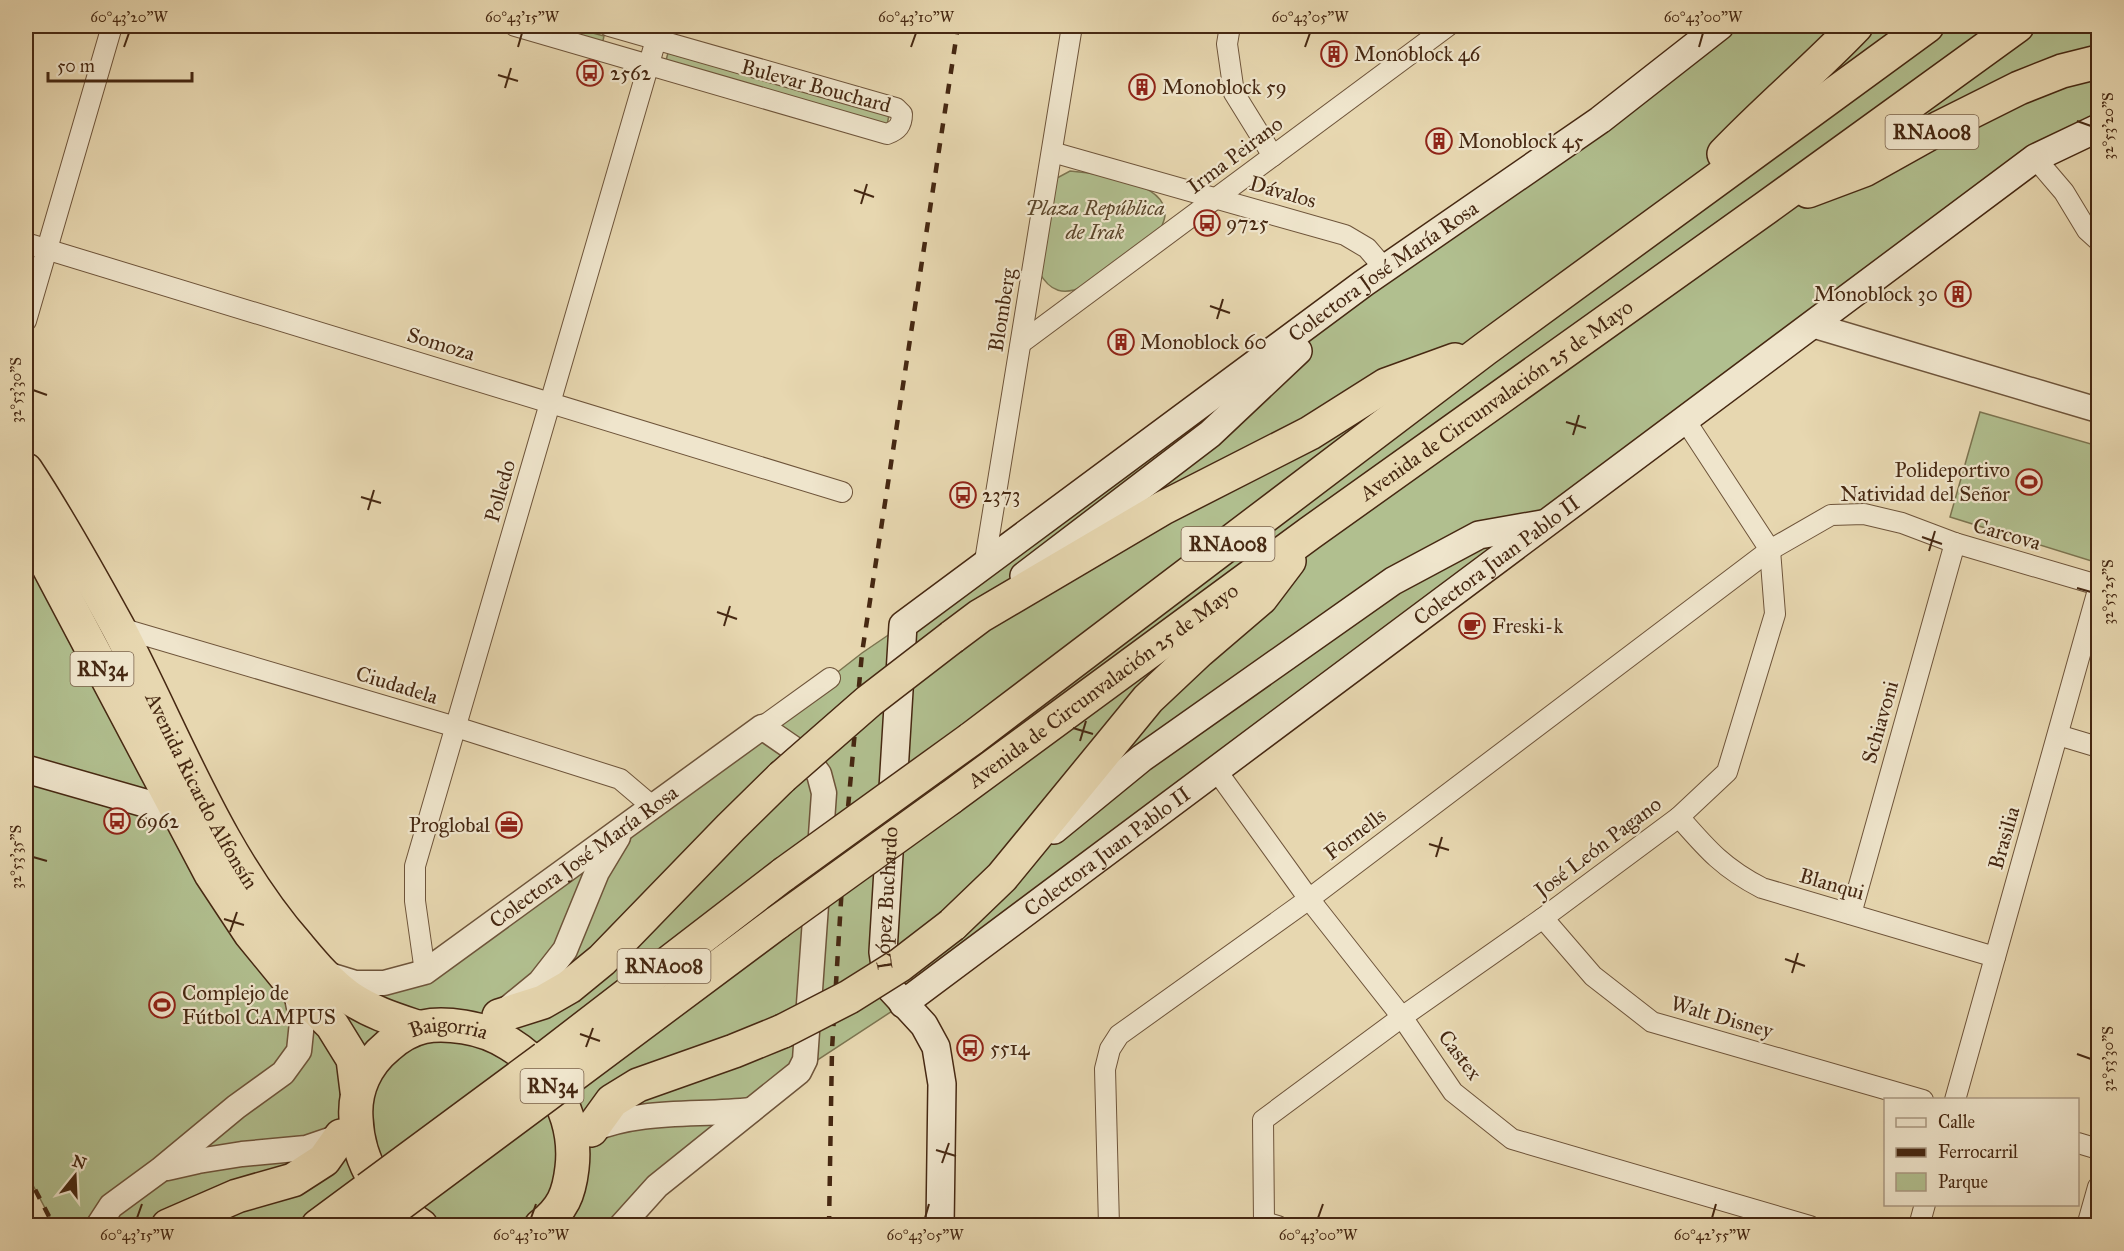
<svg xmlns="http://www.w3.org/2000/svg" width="2124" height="1251" font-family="'IM FELL Great Primer',serif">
<rect width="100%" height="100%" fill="#e7d7b0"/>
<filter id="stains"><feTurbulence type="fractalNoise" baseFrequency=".00333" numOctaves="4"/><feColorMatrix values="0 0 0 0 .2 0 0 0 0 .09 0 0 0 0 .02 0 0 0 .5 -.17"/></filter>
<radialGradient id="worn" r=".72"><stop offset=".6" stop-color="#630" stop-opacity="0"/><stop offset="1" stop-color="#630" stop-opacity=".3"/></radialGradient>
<g fill="#b1bf8f" stroke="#7c7450" stroke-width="1.5">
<polygon points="535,26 567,26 604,36 602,45"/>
<polygon points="1720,26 2098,26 2098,128 903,1004 799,1072 621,1225 54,1225 26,1172 26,459 295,988 425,972 830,678 862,653 903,625"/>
<polygon points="668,53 889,115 887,125 665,64"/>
<path d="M1070,171C1094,173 1167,181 1165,215C1165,219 1162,225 1161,229L1084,286C1064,296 1050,292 1039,272L1057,178Z"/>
<polygon points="1980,412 2098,446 2098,563 1950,517"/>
</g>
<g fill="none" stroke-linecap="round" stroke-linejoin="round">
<g stroke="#6e543a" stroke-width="22">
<g id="minor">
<path d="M515,26L887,134C898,130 902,125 902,114L896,108L609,26"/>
<polyline points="1230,26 1227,44 1234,93 1273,156"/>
<polyline points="1052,152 1345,235 1367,248 1385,269"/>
<polyline points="2035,158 2064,192 2087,230 2098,240"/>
<polyline points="26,243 842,492"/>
<polyline points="26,321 112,26"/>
<polyline points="1021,343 1448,26"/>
<polyline points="984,567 1072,26"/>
<polyline points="117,627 456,727 620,779 653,807"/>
<polyline points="762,727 830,678"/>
<polyline points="2058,735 2098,747"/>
<polyline points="1216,770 1309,899 1402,1017 1453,1092 1512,1139 1810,1226"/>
<path d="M1679,817C1707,849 1723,868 1762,888L1995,957"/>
<polyline points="1851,914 1955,543"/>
<polyline points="1543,918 1593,976 1652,1022 1923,1100"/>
<polyline points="425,972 415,901 415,866 660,26"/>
<polyline points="1955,1100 2098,590"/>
<polyline points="2078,1143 2098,1149"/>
<polyline points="1109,1226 1105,1069 1110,1049 1119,1035 1309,899 1770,550 1831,515 1864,514 1902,523 1955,543 2098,585"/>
<polyline points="1278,1226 1264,1222 1263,1120 1402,1017 1543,918 1679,817 1727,772 1775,614 1770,550 1685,420"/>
<polyline points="1919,1226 1925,1204"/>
<polyline points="2087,1226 2098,1187"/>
</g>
</g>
<g stroke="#6e543a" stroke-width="27">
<g id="tertiary">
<polyline points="1812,325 2098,410"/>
<path id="s1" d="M326,974L355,983H384L425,972L762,727L807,758L819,774L824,793L805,1060L799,1072L657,1186L621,1226"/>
<polyline points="507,1009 540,982 565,950 597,872 618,837"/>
<path d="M589,1133L591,1130C641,1109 697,1116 751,1110"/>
<polyline points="167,1168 198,1161 242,1154 306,1148 341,1136 343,1133"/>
<polyline points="98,1226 111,1206 160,1170 236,1107 283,1073 299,1051 302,1022 295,988"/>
</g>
</g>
<g stroke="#462812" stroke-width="30">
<g id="secondary">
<polyline points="1024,576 1210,434 1298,351"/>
<polyline points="26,769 190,816"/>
<polyline points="1054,830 1142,758 1393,581 1479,535 1542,524"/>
<path id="s2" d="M903,1004L2035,158L2098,128"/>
<path id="s3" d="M940,1226L942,1084L936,1047L924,1025L888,986L883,952L903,625L1364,283L1600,120L1720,26"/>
</g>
</g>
<g stroke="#462812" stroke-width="36">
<g id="trunk">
<path id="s4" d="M26,470C59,520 89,574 118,627C175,735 217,854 299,947C314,965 330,984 350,998C371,1012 393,1019 417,1027"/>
<polyline points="26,524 211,874 250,933 295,988 332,1025 353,1059 357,1091"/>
<path id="s5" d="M421,1226C382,1201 358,1164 356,1118C354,1090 366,1064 388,1046C412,1025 433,1022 464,1027C529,1037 580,1101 572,1168C569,1194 563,1209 541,1226"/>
</g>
</g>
<g stroke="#462812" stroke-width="36">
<g id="motorway">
<path d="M1724,154C1767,109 1814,70 1856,26"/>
<polyline points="1808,191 1864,170 1941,127 2019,88 2062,71 2098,62"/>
<polyline points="952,637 980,616 1163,508 1310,433 1386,385 1455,360"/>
<polyline points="971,739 1485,349 1927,26"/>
<path id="s6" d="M950,798L1310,533L1767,207L2017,26"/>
<polyline points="952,925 1002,877 1148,699 1199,651 1261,598 1289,561"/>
<polyline points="499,1016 543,1002 569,987 602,960 731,827 782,777"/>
<polyline points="545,1058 784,874"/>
<polyline points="561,1084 778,922"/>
<polyline points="591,1130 612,1101 638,1085 734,1051 783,1031"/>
<polyline points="168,1226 237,1196 293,1180 324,1160 341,1136"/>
<polyline points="318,1226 368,1189"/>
<polyline points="371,1226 389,1212"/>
</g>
</g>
<use href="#minor" stroke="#efe5cc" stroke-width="20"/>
<use href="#tertiary" stroke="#efe5cc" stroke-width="24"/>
<use href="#secondary" stroke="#efe5cc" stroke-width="27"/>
<use href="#trunk" stroke="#e7d7b0" stroke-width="33"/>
<use href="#motorway" stroke="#e7d7b0" stroke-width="33"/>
<g stroke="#462812" stroke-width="4.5" stroke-dasharray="10 10" stroke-linecap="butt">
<polyline points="26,1172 54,1226"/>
<polyline points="829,1226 832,1049 844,852 862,653 958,26"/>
</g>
<g stroke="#462812" stroke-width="36" stroke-linecap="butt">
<g id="motorway-bridge">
<polyline points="782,777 869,701 952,637"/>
<polyline points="784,874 971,739"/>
<polyline points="778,922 950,798"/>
<polyline points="783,1031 849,997 900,965 952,925"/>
<polyline points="368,1189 545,1058"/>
<polyline points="389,1212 561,1084"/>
</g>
</g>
<use href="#motorway-bridge" stroke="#e7d7b0" stroke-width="33"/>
</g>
<path fill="none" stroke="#462812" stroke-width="2" d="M124,47L129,33M518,47L522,33M911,47L916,33M1305,47L1310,33M1699,47L1703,33M498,75L518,81M505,88L511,68M2077,121L2091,126M854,190L874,197M861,204L867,184M1210,306L1230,313M1217,319L1223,299M33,390L47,395M1566,422L1586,428M1573,435L1579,415M361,497L381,503M368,510L374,490M1922,537L1942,544M1929,551L1935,531M2077,588L2091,592M717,612L737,619M724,626L730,606M1073,728L1093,734M1080,741L1086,721M1429,844L1449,850M33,857L47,861M1436,857L1442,837M224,919L244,925M230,932L237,912M1785,959L1805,966M1792,973L1798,953M580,1034L600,1041M586,1047L593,1028M2077,1054L2091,1059M936,1150L956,1156M942,1163L949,1143M137,1218L142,1204M531,1218L536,1204M925,1218L929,1204M1318,1218L1323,1204M1712,1218L1716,1204"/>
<defs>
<g id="building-ring" transform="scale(1.35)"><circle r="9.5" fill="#efe5cc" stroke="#8f2418" stroke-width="1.5"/><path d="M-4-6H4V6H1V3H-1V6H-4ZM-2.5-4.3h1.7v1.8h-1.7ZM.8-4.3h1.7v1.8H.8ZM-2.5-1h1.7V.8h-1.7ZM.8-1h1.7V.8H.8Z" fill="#8f2418"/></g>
<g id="bus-ring" transform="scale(1.35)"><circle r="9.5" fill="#efe5cc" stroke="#8f2418" stroke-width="1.5"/><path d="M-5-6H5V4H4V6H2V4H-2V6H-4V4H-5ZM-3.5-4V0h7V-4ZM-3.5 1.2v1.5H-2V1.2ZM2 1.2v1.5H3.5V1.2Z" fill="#8f2418"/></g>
<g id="stadium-ring" transform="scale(1.35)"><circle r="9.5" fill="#efe5cc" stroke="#8f2418" stroke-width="1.5"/><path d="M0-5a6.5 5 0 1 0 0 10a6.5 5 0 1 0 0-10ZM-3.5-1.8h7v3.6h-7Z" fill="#8f2418"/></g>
<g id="cafe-ring" transform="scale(1.35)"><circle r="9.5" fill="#efe5cc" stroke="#8f2418" stroke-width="1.5"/><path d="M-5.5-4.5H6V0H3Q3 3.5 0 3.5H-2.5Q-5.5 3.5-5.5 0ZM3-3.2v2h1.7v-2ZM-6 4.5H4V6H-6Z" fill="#8f2418"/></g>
<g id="office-ring" transform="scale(1.35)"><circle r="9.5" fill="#efe5cc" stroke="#8f2418" stroke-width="1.5"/><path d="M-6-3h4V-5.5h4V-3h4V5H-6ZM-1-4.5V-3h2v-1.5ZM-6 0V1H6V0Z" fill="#8f2418"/></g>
</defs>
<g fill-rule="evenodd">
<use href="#building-ring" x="1334" y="54"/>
<use href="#bus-ring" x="590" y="73"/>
<use href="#building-ring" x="1142" y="87"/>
<use href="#building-ring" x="1439" y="141"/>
<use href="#bus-ring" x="1207" y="223"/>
<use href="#building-ring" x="1958" y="294"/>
<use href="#building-ring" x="1121" y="342"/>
<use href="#stadium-ring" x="2029" y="482"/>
<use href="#bus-ring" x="963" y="495"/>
<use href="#cafe-ring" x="1472" y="626"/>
<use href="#bus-ring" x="117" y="821"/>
<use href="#office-ring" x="509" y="825"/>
<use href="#stadium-ring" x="162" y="1005"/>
<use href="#bus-ring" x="970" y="1048"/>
</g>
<g text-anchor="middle" stroke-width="4.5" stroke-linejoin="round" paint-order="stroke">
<g fill="#efe5cc" stroke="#79614a" stroke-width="1.5">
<rect x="1885.5" y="115" width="93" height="34" rx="4.5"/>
<rect x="1181.5" y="527" width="93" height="34" rx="4.5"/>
<rect x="70.5" y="652" width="63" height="34" rx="4.5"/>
<rect x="617.5" y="949" width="93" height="34" rx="4.5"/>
<rect x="520.5" y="1069" width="63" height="34" rx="4.5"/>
</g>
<g font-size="20" font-weight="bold" fill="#462812">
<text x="1932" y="139">RNA008</text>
<text x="1228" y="551">RNA008</text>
<text x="102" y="676">RN34</text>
<text x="664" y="973">RNA008</text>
<text x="552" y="1093">RN34</text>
</g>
<g font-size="21" fill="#462812" stroke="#efe5cc" text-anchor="start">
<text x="1354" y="61">Monoblock 46</text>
<text x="610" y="80">2562</text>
<text x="1162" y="94">Monoblock 59</text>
<text x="1458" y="148">Monoblock 45</text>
<text x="1226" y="230">9725</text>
<text x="1938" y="301" text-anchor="end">Monoblock 30</text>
<text x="1140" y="349">Monoblock 60</text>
<text x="2010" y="477" text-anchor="end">Polideportivo<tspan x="2010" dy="24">Natividad del Señor</tspan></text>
<text x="982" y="502">2373</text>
<text x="1492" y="633">Freski-k</text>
<text x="136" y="828">6962</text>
<text x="490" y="832" text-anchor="end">Proglobal</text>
<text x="182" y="1000">Complejo de<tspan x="182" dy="24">Fútbol CAMPUS</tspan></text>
<text x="990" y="1055">5514</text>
</g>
<g font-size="21" fill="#462812" stroke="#efe5cc">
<text transform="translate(816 86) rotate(15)" y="7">Bulevar Bouchard</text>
<text transform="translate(1235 155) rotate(-37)" y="7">Irma Peirano</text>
<text transform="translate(1283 192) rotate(16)" y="7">Dávalos</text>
<text dy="7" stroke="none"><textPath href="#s3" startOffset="1216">Colectora José María Rosa</textPath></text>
<text transform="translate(1002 310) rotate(-81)" y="7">Blomberg</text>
<text transform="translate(441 344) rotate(17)" y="7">Somoza</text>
<text dy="7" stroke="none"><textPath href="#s6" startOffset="676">Avenida de Circunvalación 25 de Mayo</textPath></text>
<text transform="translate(500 491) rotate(-74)" y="7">Polledo</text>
<text transform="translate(2007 534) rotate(16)" y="7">Carcova</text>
<text dy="7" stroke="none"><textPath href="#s2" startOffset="741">Colectora Juan Pablo II</textPath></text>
<text transform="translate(397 685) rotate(17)" y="7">Ciudadela</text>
<text dy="7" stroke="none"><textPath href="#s6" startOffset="190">Avenida de Circunvalación 25 de Mayo</textPath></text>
<text transform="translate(1880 722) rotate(-74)" y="7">Schiavoni</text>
<text dy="7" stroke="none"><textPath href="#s4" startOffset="366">Avenida Ricardo Alfonsín</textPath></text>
<text transform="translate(1355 834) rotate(-37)" y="7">Fornells</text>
<text transform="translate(2004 838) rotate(-74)" y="7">Brasilia</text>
<text transform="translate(1598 847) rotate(-37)" y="7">José León Pagano</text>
<text dy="7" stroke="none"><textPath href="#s2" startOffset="255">Colectora Juan Pablo II</textPath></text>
<text dy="7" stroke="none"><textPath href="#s1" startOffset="298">Colectora José María Rosa</textPath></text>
<text transform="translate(1832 884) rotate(16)" y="7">Blanqui</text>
<text dy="7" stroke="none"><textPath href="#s3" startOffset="346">López Buchardo</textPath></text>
<text transform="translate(1722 1017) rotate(16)" y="7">Walt Disney</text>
<text dy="7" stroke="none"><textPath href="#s5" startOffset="279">Baigorria</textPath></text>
<text transform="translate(1460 1055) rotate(53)" y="7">Castex</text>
</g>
<g font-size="21" font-style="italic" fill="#5b462b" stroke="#efe5cc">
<text x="1095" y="215">Plaza República<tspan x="1095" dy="24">de Irak</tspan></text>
</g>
</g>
<rect width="2124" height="1251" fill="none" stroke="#e7d7b0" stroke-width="66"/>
<rect x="1884" y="1098" width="195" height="108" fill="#efe5cc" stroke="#ab9982" stroke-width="1.5"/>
<rect x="1896" y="1118" width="30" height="9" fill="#efe5cc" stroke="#ab9982" stroke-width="1.5"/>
<text x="1938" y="1128" font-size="18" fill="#462812">Calle</text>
<rect x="1896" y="1148" width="30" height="9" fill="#462812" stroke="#ab9982" stroke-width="1.5"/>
<text x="1938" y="1158" font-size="18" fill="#462812">Ferrocarril</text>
<rect x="1896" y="1173" width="30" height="18" fill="#b1bf8f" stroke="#ab9982" stroke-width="1.5"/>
<text x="1938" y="1188" font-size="18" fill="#462812">Parque</text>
<g transform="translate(75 1176) rotate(18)" stroke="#efe5cc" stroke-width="4.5" paint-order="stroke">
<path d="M0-4.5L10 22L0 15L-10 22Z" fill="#462812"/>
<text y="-9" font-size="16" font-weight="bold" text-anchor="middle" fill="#462812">N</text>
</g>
<path d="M48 72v9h144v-9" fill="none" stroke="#462812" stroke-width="3"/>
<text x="57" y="72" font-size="18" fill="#462812" stroke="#efe5cc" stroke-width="4.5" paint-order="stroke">50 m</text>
<rect x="33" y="33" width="2058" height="1185" fill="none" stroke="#462812" stroke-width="2"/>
<g font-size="15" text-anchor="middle" fill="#462812">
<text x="129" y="22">60°43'20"W</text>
<text x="522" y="22">60°43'15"W</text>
<text x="916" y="22">60°43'10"W</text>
<text x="1310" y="22">60°43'05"W</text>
<text x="1703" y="22">60°43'00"W</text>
<text transform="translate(2108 126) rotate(-90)" y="5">32°53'20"S</text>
<text transform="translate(16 390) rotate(-90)" y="5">32°53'30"S</text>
<text transform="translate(2108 592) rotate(-90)" y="5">32°53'25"S</text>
<text transform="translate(16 857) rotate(-90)" y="5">32°53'35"S</text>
<text transform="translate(2108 1059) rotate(-90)" y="5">32°53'30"S</text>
<text x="137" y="1240">60°43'15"W</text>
<text x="531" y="1240">60°43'10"W</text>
<text x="925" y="1240">60°43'05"W</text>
<text x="1318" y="1240">60°43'00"W</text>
<text x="1712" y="1240">60°42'55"W</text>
</g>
<rect width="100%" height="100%" filter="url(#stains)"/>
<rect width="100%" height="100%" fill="url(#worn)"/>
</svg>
